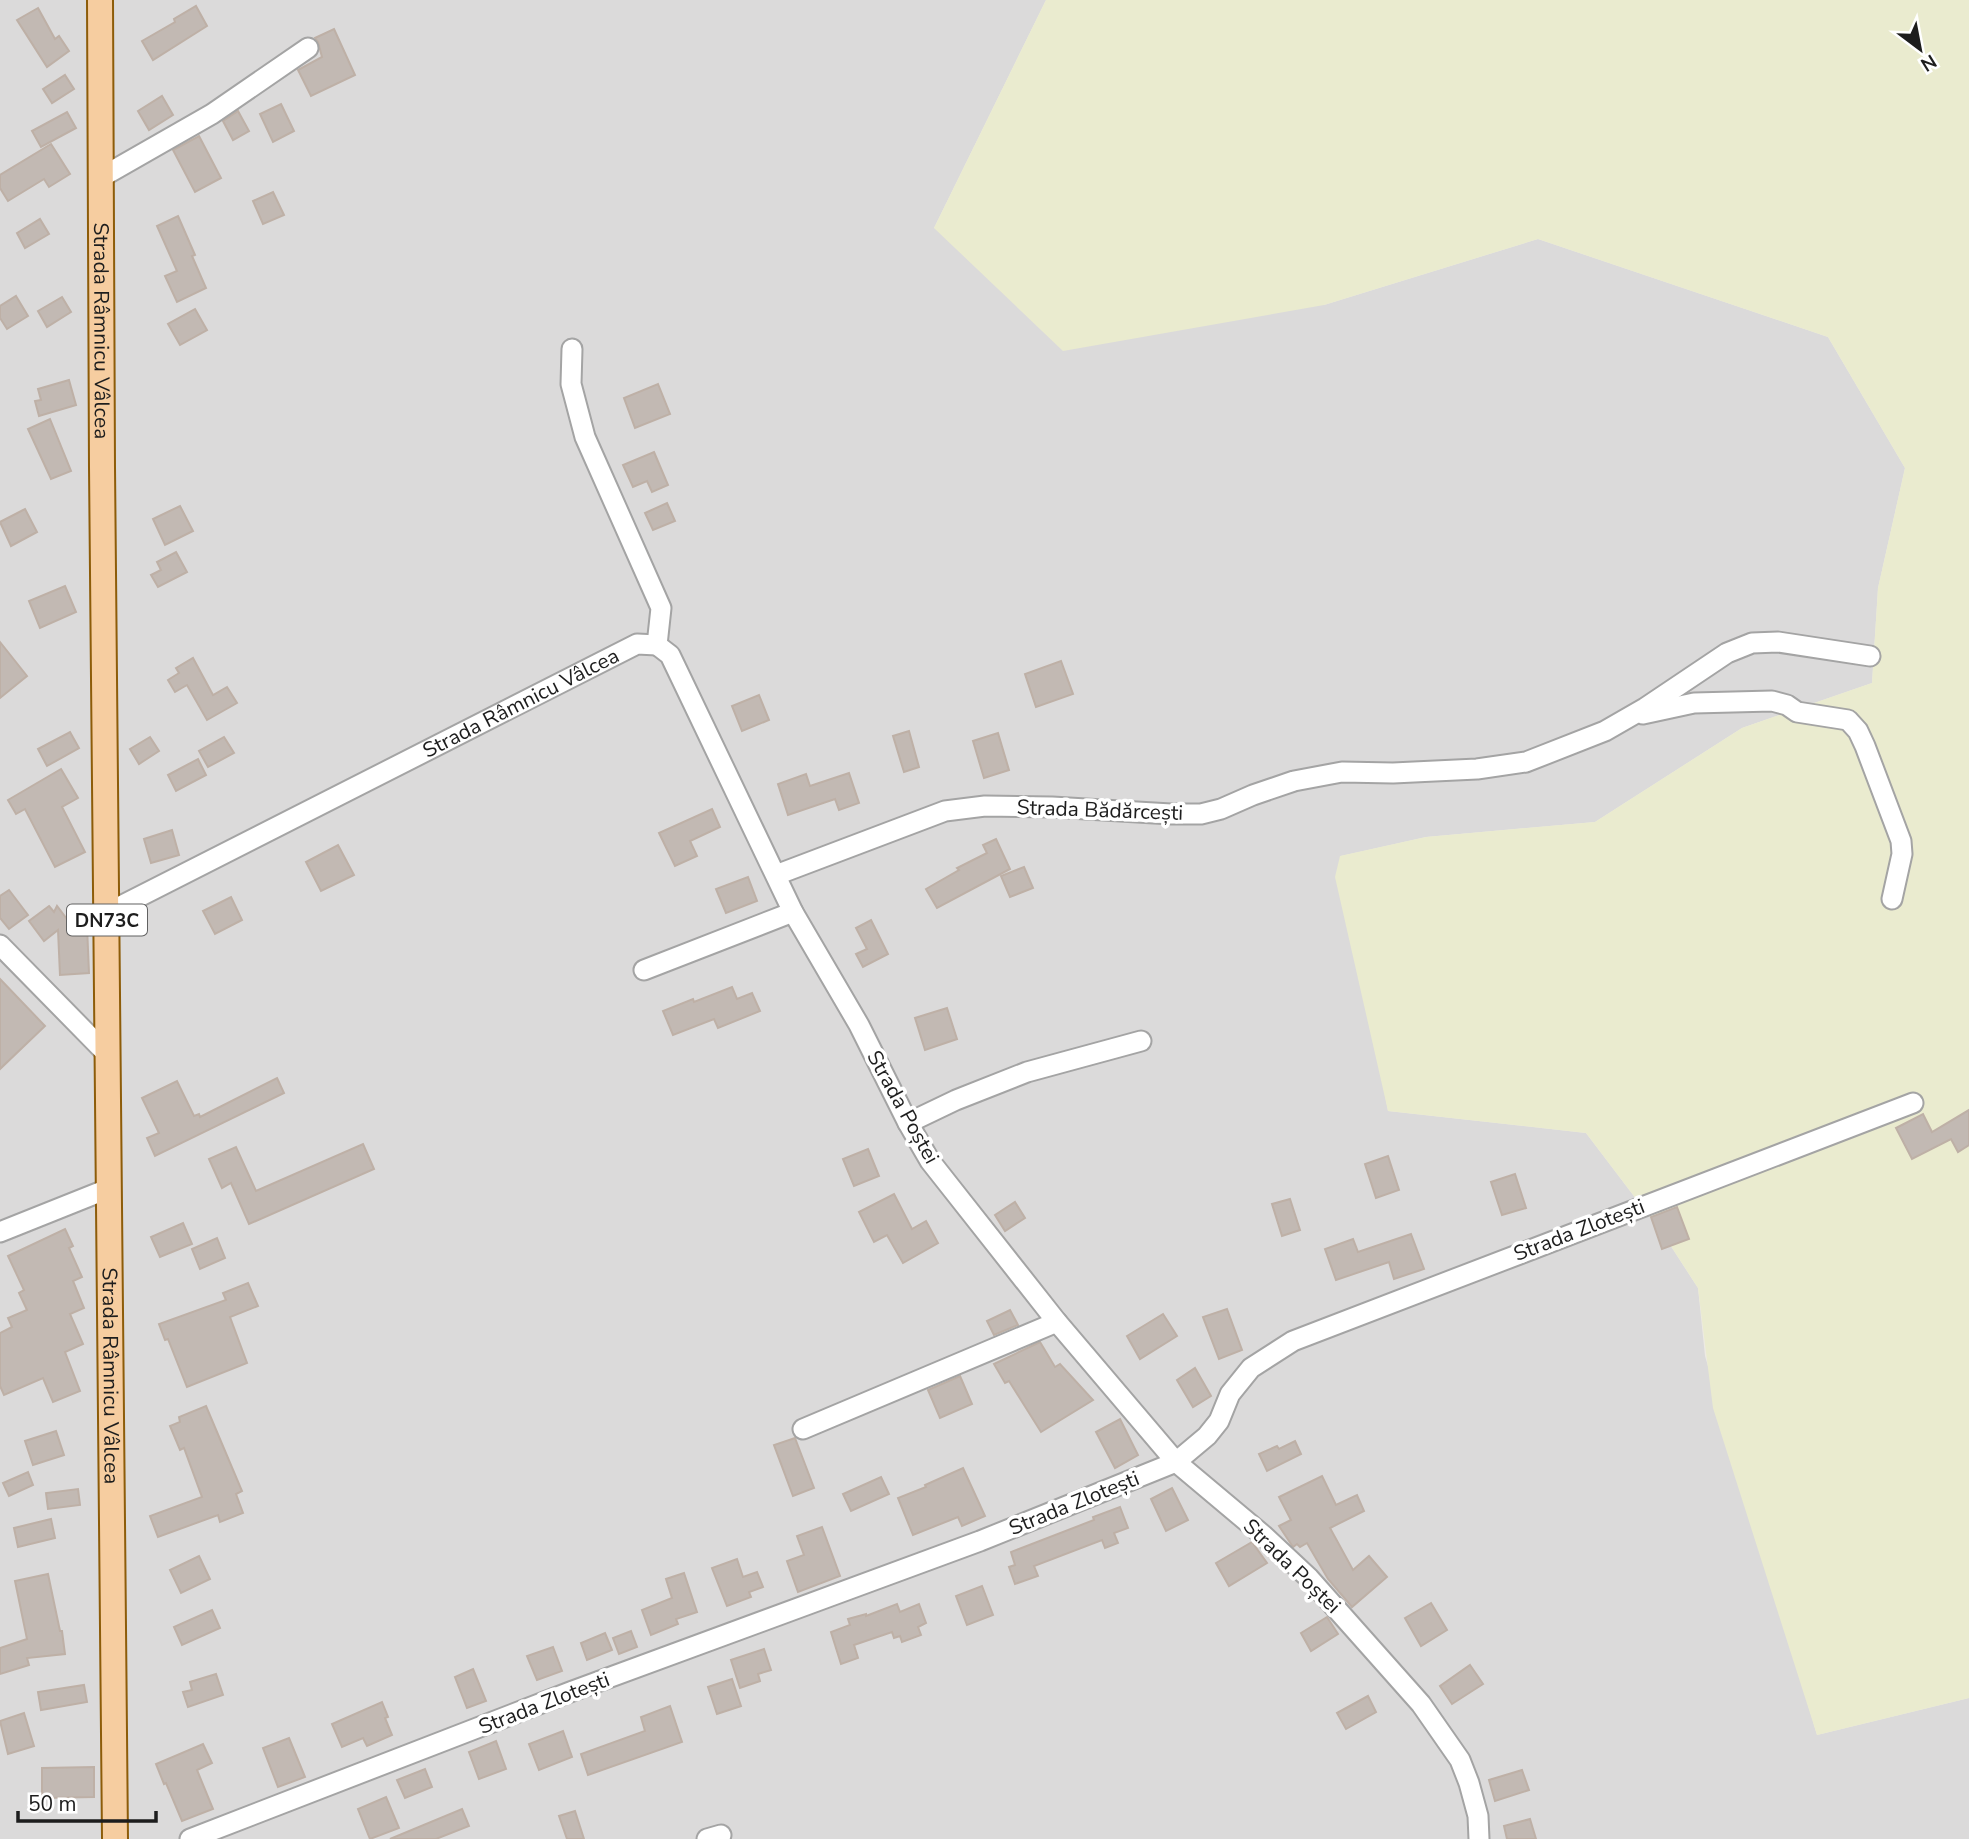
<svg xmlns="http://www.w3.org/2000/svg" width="1969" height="1839" font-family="'Nunito Sans',sans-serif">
<rect width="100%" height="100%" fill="#edeae3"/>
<polygon fill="#dbdada" points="0,0 1046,0 934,228 1324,305 1538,239 1828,337 1905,468 1878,588 1872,683 1742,728 1595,822 1426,837 1341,856 1388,1111 1586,1133 1665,1237 1698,1288 1705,1356 1817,1735 1969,1698 1969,1839 0,1839"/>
<polygon fill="#eaebcf" points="1046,0 1969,0 1969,1698 1817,1735 1713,1408 1698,1288 1665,1237 1586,1133 1388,1111 1335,877 1340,856 1426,837 1595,822 1742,728 1872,683 1878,588 1905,468 1828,337 1538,239 1324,305 1063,351 934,228"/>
<g fill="#c2b9b3" stroke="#beb0a6" stroke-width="2">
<polygon points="196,6 207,26 153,60 142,41 175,22 174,19"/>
<polygon points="38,8 55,39 59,36 69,51 47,67 17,20"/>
<polygon points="334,29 355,75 311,96 298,70 322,57 318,42 315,38"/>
<polygon points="65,75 74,89 52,103 43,89"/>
<polygon points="162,96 173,115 149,130 138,111"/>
<polygon points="281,104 294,131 273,142 260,114"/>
<polygon points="238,111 249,131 233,140 223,121"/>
<polygon points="67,112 76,128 41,147 32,131"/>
<polygon points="199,136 221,178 195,192 173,150"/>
<polygon points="51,144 70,174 49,187 44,179 8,201 0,188 0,175"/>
<polygon points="273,192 284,215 263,224 253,201"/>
<polygon points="178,216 195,255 192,256 206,288 177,302 165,276 177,271 157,226"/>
<polygon points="40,219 49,234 25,248 17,233"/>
<polygon points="16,296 28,316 7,329 0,318 0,306"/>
<polygon points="62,297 71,312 47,327 38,311"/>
<polygon points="195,309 207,330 180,345 168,324"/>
<polygon points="69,380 76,405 39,416 35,401 41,400 38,389"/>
<polygon points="658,384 670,414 635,428 624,398"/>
<polygon points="50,419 71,471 51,479 28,429"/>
<polygon points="654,452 668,485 652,492 647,481 633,487 623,465"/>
<polygon points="667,503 675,521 653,530 645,513"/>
<polygon points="180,506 193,531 165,545 153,519"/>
<polygon points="25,509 37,532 11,546 0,522"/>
<polygon points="176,552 187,572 158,587 151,575 161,570 157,562"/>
<polygon points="65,586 76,612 40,628 29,601"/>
<polygon points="0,642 27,676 0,698"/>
<polygon points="193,658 213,695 227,687 237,703 207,720 187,685 175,692 168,680 179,673 176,668"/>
<polygon points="1061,661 1073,694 1036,707 1025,674"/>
<polygon points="759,695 769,720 742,731 732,706"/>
<polygon points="909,731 919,767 904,772 893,736"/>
<polygon points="70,732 79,748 47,766 38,749"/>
<polygon points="998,733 1009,770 984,778 973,741"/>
<polygon points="150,737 159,751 139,764 130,749"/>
<polygon points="224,737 234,753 208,767 199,751"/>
<polygon points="198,759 206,775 176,791 168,775"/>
<polygon points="61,769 78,798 62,807 85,852 55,867 25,809 16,814 8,800"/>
<polygon points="849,773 859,803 839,810 835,799 788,815 778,784 806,774 810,786"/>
<polygon points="712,809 720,827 690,841 697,856 675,866 659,833"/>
<polygon points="172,830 179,855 151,863 144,839"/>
<polygon points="996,839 1010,869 937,908 926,889 959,870 957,868 987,853 983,845"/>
<polygon points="338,845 354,875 321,891 306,862"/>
<polygon points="1024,867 1033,888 1010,897 1001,876"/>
<polygon points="748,877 757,901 726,913 716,889"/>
<polygon points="9,890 28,915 9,929 0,918 0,896"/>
<polygon points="231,897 242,920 215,934 203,911"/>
<polygon points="49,906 54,912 57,906 73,927 87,926 89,973 60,975 58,930 44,941 29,921"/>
<polygon points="871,920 888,954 863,967 856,954 867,949 856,928"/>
<polygon points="0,979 45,1026 0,1069"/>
<polygon points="732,987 737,999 752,993 760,1011 718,1028 714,1019 673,1035 663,1011 693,999 694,1002"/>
<polygon points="947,1008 957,1039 925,1050 915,1018"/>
<polygon points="277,1078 284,1093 155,1156 147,1138 159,1133 142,1098 177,1081 194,1116 199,1114 200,1117"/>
<polygon points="1969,1110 1969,1145 1958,1152 1951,1139 1912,1159 1896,1128 1923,1114 1932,1132"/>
<polygon points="363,1144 374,1169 249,1224 231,1183 222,1188 209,1159 236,1147 256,1191"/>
<polygon points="868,1149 879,1176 854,1186 843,1159"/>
<polygon points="1388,1156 1399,1190 1376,1198 1365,1164"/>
<polygon points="1515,1174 1526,1208 1502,1215 1491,1182"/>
<polygon points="894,1194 912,1229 926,1221 938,1243 903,1263 887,1235 874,1242 859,1212"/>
<polygon points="1290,1199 1300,1230 1282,1236 1272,1204"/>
<polygon points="1015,1202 1025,1218 1005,1231 995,1215"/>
<polygon points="1677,1207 1689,1239 1662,1249 1651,1217"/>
<polygon points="183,1223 192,1244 160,1257 151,1237"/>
<polygon points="65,1229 73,1246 69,1248 82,1277 73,1281 84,1308 70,1314 83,1344 65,1352 80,1391 53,1402 43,1378 4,1395 0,1386 0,1333 12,1327 8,1318 27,1310 19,1293 24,1290 8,1256"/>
<polygon points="1411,1234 1424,1269 1394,1279 1389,1262 1336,1280 1325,1249 1353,1239 1358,1252"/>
<polygon points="217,1238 225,1258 200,1269 192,1249"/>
<polygon points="248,1283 258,1306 230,1317 247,1363 187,1387 168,1339 165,1340 159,1324 226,1300 223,1293"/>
<polygon points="1227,1309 1242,1350 1219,1359 1203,1317"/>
<polygon points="1010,1310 1018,1325 994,1335 987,1321"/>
<polygon points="1163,1314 1177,1336 1140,1359 1127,1336"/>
<polygon points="1040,1342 1055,1367 1060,1364 1093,1400 1041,1432 1009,1381 1005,1383 994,1364"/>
<polygon points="1195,1368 1211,1396 1193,1407 1177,1380"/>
<polygon points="960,1376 972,1404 940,1418 928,1390"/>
<polygon points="206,1406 242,1491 236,1494 243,1513 220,1522 218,1515 158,1537 150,1516 202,1497 184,1448 180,1450 170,1426 180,1422 179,1417"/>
<polygon points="1120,1419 1138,1455 1115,1468 1096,1432"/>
<polygon points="56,1431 64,1455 33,1465 25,1441"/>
<polygon points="795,1438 814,1488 793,1496 774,1445"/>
<polygon points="1295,1441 1301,1454 1267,1471 1259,1454 1277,1446 1279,1449"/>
<polygon points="963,1468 985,1516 962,1526 958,1517 913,1535 898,1498 926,1487 925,1485"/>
<polygon points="28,1472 33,1485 9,1496 3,1483"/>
<polygon points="1322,1476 1336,1505 1357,1495 1364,1511 1330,1528 1353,1570 1369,1556 1387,1577 1352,1607 1328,1579 1307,1543 1300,1547 1297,1544 1293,1547 1279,1526 1291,1520 1279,1497"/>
<polygon points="881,1477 889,1494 851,1511 843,1494"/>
<polygon points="1172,1488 1188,1520 1166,1531 1151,1499"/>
<polygon points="78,1489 80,1505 48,1509 46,1493"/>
<polygon points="1120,1507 1128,1528 1114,1533 1118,1543 1105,1548 1102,1540 1034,1566 1038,1576 1015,1584 1009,1567 1015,1565 1011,1552 1094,1520 1093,1517"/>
<polygon points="51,1519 55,1538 18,1547 14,1528"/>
<polygon points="822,1527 840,1576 798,1592 787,1561 804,1555 797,1536"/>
<polygon points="1252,1542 1267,1563 1229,1586 1216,1563"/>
<polygon points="199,1556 210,1579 181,1593 170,1570"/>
<polygon points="737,1559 743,1577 757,1572 763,1587 749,1592 751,1597 727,1606 712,1568"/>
<polygon points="684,1573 697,1612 676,1619 678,1624 651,1635 642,1610 672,1598 666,1579"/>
<polygon points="48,1574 60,1631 62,1631 65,1654 27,1658 29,1665 0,1674 0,1648 27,1639 15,1581"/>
<polygon points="982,1586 993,1615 967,1625 956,1596"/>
<polygon points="1431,1603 1447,1630 1421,1646 1405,1618"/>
<polygon points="897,1604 900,1612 919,1604 926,1623 918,1627 921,1635 902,1642 900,1636 894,1638 892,1632 854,1645 858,1658 841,1664 831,1632 850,1625 848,1619 866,1614 866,1616"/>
<polygon points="212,1610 220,1628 182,1645 174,1627"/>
<polygon points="1327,1617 1338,1634 1311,1651 1301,1633"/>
<polygon points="631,1631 637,1647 619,1654 613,1638"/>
<polygon points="605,1633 612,1650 587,1660 581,1643"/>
<polygon points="553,1647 562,1671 537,1680 527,1656"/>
<polygon points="764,1649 771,1670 758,1674 760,1681 740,1688 731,1660"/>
<polygon points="1470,1665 1483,1684 1452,1704 1440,1686"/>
<polygon points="473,1669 486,1701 467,1708 455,1677"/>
<polygon points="216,1674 223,1695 188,1707 183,1692 192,1690 190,1682"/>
<polygon points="732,1679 741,1706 717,1714 708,1687"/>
<polygon points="84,1685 87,1702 41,1710 38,1692"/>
<polygon points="1368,1696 1376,1712 1346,1729 1337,1713"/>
<polygon points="382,1702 388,1717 385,1718 392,1735 367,1746 363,1738 342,1747 332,1724"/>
<polygon points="670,1706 682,1742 588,1775 581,1754 645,1731 641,1717"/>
<polygon points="24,1713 34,1746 8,1754 0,1721"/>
<polygon points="563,1731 572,1757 539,1770 529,1744"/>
<polygon points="289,1738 305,1777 278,1787 263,1748"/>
<polygon points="496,1741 506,1769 479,1779 469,1752"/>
<polygon points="203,1744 212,1763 197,1770 213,1809 182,1821 166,1783 164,1784 156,1764"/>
<polygon points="94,1767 94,1797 42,1798 42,1768"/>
<polygon points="425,1769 432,1787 405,1798 397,1780"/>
<polygon points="1522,1770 1529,1790 1495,1801 1489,1780"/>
<polygon points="386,1797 399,1828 370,1839 358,1809"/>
<polygon points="462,1809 469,1826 436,1839 390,1839"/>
<polygon points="575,1811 584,1839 567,1839 559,1816"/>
<polygon points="1530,1819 1536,1839 1507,1839 1504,1826"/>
</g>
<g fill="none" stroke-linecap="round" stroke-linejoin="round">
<g stroke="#a4a4a4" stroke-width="23">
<g id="minor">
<polyline points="100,178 212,114 308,48"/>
<polyline points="572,349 571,384 585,437 661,608 657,645"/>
<polyline points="657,645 670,655 793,912 859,1025 908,1123 930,1161 1057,1322 1176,1462 1263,1535 1309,1578 1421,1704 1460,1760 1469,1783 1478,1816 1479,1839"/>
<polyline points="1643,714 1694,703 1772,701 1787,705 1797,712 1848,720 1858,731 1865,746 1901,841 1902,854 1892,899"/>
<polyline points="776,875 945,811 985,806 1052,807 1171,814 1201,814 1221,809 1253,795 1294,781 1342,772 1393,773 1477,769 1526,762 1605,731 1645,708 1727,653 1752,643 1778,642 1870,656"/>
<path id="s1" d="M107,913L637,644L657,645"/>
<polyline points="0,945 109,1056"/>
<polyline points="644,970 793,912"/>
<polyline points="908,1123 956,1100 1027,1072 1141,1041"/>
<polyline points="0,1232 110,1188"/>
<polyline points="803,1429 1057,1322"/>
<polyline points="190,1839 570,1692 980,1541 1176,1462 1207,1436 1219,1421 1230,1394 1251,1368 1293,1341 1913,1103"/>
<polyline points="707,1839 721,1835"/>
</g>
</g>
<g stroke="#8d5c09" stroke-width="28">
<g id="major">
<path id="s2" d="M100,0L102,467L115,1839"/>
</g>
</g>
<use href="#minor" stroke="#fff" stroke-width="19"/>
<use href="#major" stroke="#f6cda0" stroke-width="24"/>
</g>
<g text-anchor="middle" stroke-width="7" stroke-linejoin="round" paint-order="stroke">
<rect fill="#fff" stroke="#616161" stroke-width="2" x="67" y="904.5" width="80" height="31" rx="5"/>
<g font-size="19" font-weight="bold" fill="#1d1d1d">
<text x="107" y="927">DN73C</text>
</g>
<g font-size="21" fill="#1d1d1d" stroke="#fff">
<text dy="7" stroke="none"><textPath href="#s2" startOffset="331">Strada Râmnicu Vâlcea</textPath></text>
<text dy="7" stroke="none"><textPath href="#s1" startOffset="464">Strada Râmnicu Vâlcea</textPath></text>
<text transform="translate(1100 810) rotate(2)" y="7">Strada Bădărcești</text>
<text transform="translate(903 1107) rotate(61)" y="7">Strada Poștei</text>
<text transform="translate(1579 1230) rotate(-21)" y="7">Strada Zlotești</text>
<text dy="7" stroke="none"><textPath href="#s2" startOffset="1376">Strada Râmnicu Vâlcea</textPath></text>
<text transform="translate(1074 1503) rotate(-22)" y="7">Strada Zlotești</text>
<text transform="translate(1292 1566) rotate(44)" y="7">Strada Poștei</text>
<text transform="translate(544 1703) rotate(-21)" y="7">Strada Zlotești</text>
</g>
</g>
<g transform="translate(1920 49) rotate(148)" stroke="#ffffff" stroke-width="5" paint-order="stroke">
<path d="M0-5L12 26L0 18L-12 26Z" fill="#1d1d1d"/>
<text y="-10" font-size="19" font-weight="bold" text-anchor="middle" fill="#1d1d1d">N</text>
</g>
<path d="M18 1811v10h138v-10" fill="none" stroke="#1d1d1d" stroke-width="3.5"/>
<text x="28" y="1811" font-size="21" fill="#1d1d1d" stroke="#ffffff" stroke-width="5" paint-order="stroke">50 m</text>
</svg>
